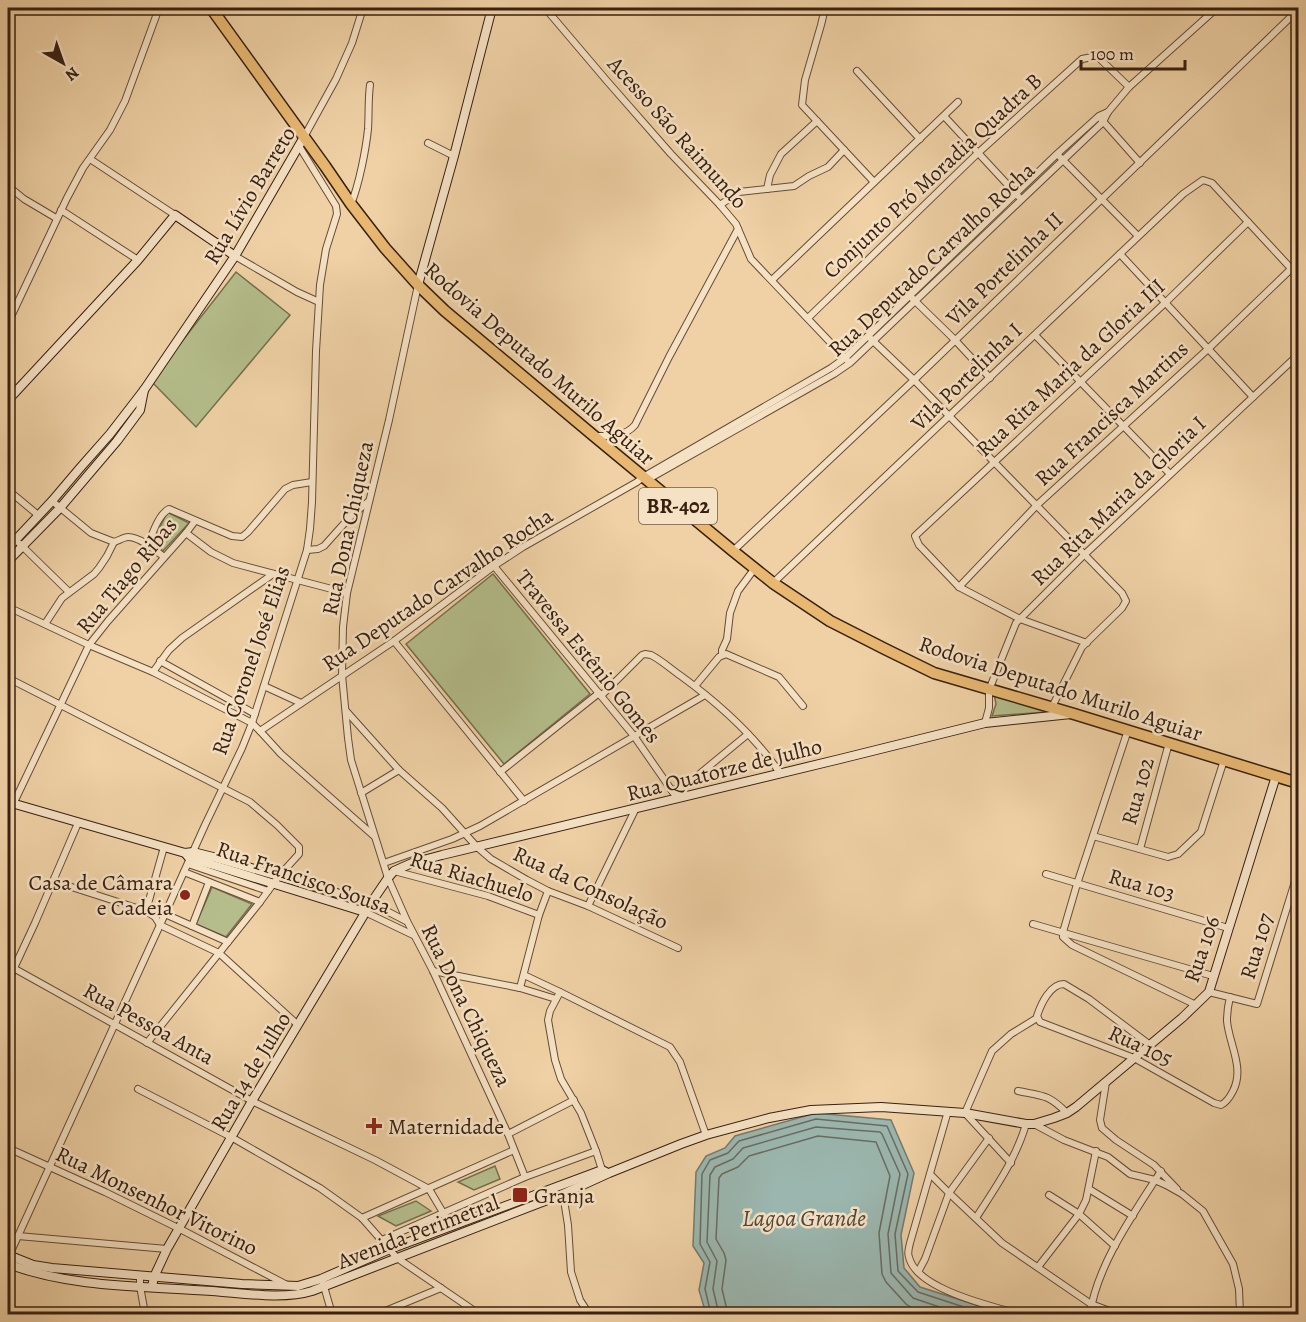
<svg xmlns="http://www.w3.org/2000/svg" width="1306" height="1322" font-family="Alegreya,serif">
<rect width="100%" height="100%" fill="#efd1a5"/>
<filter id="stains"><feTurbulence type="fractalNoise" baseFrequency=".00333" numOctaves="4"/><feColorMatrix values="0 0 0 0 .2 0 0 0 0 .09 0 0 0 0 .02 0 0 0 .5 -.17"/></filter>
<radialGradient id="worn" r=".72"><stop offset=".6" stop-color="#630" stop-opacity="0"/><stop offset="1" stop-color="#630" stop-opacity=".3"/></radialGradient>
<g fill="#b4bd8b" stroke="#766e4e" stroke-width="1.5">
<polygon points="236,272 290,315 196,427 151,381"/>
<polygon points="167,512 189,523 163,551 153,543"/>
<polygon points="493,574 590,694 504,764 406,644"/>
<polygon points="994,694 1048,710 1047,712 992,716 996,704"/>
<polygon points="212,887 252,904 226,937 196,924"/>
<polygon points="495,1166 500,1179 474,1190 458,1182"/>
<polygon points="416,1201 431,1211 396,1226 378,1216"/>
</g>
<polygon fill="#9bb6ae" stroke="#737a6f" stroke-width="1.5" points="816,1113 891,1120 914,1173 901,1235 904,1268 920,1287 1005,1314 706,1314 699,1290 704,1263 693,1246 696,1172 706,1156 725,1148 735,1136"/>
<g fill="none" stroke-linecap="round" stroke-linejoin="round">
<g stroke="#6a6b60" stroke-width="1.5">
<polyline points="711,1314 705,1289 710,1262 700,1244 702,1174 710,1160 728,1153 739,1141 816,1119 887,1126 908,1174 895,1234 898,1271 918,1292 985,1314"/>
<polyline points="719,1314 713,1289 717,1261 707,1242 710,1175 715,1167 733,1159 743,1148 816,1127 880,1132 882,1134 900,1174 888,1234 891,1273 913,1298 960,1314"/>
<polyline points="728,1314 722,1289 726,1260 724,1253 716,1239 719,1178 722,1174 738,1167 749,1156 818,1136 876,1142 890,1176 879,1233 882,1274 886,1282 906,1304 912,1308 932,1314"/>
</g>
<g stroke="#664c36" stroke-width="8">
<g id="street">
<polyline points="545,8 607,81 671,154 720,205 736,224 751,259 848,361"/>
<polyline points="825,8 821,25 805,80 802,105 874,182"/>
<polyline points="857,71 920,139"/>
<polyline points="944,116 1019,197"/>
<polyline points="1101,119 1140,163"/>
<polyline points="304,137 336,79 352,43 363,8"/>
<polyline points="428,143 454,156"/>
<polyline points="1060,157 1138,236"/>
<polyline points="90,159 175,215"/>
<polyline points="8,186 24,199 56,218"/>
<polyline points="767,189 770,175 781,154 817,121"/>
<path d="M351,204C359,185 366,149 368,129C369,114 368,100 370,85"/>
<polyline points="720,205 739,192 794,186 809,176 828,167 844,150"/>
<polyline points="61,210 138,260"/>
<polyline points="1120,254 1253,397"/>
<polyline points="235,256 297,292 319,302"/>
<polyline points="772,280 958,102"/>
<polyline points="418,285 389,420 347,593 343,627 342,675 348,738 351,760 388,878 407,921 433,971 478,1069 508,1134 525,1177"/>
<polyline points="912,298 955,340 990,378"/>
<polyline points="808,318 978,153 1082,59 1097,56 1129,87"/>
<polyline points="8,323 67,198 83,168 110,130 125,101 159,8"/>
<polyline points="1035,335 1170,474"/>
<polyline points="870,338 914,380 1122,593 1126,601 1122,608 1082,647 1052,707"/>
<path d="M596,436C610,436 625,437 635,425L669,357L738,229"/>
<polyline points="647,480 834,374 850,363 1103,122 1108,112 1129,87 1217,8"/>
<polyline points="8,490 38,515"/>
<path d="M52,501L91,533L114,542C118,541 124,537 128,537C140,537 155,550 164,557"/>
<polyline points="186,533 211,552 233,563 347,593"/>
<polyline points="20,544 69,592"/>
<path d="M148,544C153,533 158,515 169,509L232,536L242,537L248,532L285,489L293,485L312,482"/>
<polyline points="307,550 318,549 324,546 350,517 369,501"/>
<polyline points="733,551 914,380 1298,10"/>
<polyline points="494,566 634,736 677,798"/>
<polyline points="773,583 1183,194 1203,180 1212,183 1298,276"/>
<polyline points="959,587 1037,505 1208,349 1292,268"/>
<polyline points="8,607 89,645 153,672 252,723 260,731 281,754 374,836"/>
<polyline points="45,624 62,598 94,574 99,568 107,556 114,542"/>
<polyline points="394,641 524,801"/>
<polyline points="1087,643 1020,619 959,587 919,545 915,536 1165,303 1248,222"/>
<polyline points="722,654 722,650 727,639 730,613 738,591 755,568"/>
<polyline points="160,661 255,714"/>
<polyline points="153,672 169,650 182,638 273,574"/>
<polyline points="8,678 250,802 277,825 299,847 299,854 279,876 260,902 147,1043"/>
<polyline points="264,686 301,703"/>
<polyline points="695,686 719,657 726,654 779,677 803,706"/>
<path d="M601,696L642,655L645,654L651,655C661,660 671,669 681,676C718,703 754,735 780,773"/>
<polyline points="347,712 399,770 442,808 477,847 491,859 527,880 548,891 588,906 678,948"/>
<polyline points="985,723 989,708 989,690 1016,623 1084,555 1298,355"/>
<polyline points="1128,730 1077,884 1063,932 1063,937 1072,945 1196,1005"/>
<polyline points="260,731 394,641 494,566 523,547 637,482 643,477 831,368 845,358 1057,154 1099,116 1108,112"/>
<polyline points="500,772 599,693"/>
<polyline points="672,791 691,781 748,734"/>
<polyline points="361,793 399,770"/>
<polyline points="8,815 89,645 108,621 186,533 195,521"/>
<polyline points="1093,836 1168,857 1178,854 1201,832 1224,760"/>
<polyline points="1140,849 1169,743"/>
<polyline points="384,863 452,839 480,826 705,695"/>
<polyline points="188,864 268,891"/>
<polyline points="394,871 488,896 539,915"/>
<polyline points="184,872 260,902"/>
<polyline points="1046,874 1228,928"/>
<polyline points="53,881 146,911 155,917 160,925 219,953 298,1025"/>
<polyline points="371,903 406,921"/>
<polyline points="588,906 636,808"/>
<polyline points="146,911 164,847"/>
<polyline points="365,912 413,935"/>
<polyline points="163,915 165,914 228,942"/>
<polyline points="1033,924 1213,976"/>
<polyline points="192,926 209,882"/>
<polyline points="8,965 252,1101 375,1160 429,1189 451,1226"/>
<polyline points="433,971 520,988 556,999"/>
<polyline points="524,975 560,992 670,1047 680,1062 706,1135"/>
<polyline points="8,981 35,923 78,823"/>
<polyline points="520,988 539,915 548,891"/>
<polyline points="560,992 550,1011 548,1020 555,1060 561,1079 581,1113 596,1151 602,1170"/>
<polyline points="1209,992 1257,1004 1298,872"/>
<path d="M1150,1045L1089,999L1064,984C1050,984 1041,1004 1037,1016L1040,1022L1134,1058L1214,1103L1221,1105C1227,1102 1230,1097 1233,1091C1245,1068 1229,1044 1227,1021C1227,1013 1228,1005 1230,997"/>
<polyline points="1106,1082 1100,1120 1102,1128 1116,1140 1154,1165 1177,1189"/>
<polyline points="138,1089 231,1137 320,1188 362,1218 397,1258 479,1314"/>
<path d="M1018,1091C1043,1096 1048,1094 1067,1113"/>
<path d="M948,1111L910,1243C909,1248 907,1253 909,1257C916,1289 991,1306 1019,1314"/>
<polyline points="1034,1124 1064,1140 1108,1157 1130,1174 1155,1180 1166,1185 1182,1194 1203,1211 1233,1264 1239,1289 1240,1314"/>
<polyline points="508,1134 574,1100"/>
<polyline points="8,1148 105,1192 180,1229 287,1285"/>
<polyline points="1011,1163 965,1113 992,1051 1011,1034 1037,1018"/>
<polyline points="930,1174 949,1193 1002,1243 1091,1304 1118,1314"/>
<polyline points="1089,1189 1133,1216"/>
<polyline points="563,1194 568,1225 571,1272 580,1300 589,1314"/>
<polyline points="1049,1195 1079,1214 1115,1246"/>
<polyline points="362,1218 514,1150"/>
<path d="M976,1218C995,1188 1016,1159 1026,1124"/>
<polyline points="18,1236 167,1249"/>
<polyline points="382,1240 525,1177 596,1151"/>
<polyline points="8,1258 160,925 205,825 242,748 252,723 307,550 310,529 312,502 316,351 320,285 326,249 337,214 336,206 299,146"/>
<polyline points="1038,1267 1079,1214 1086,1200 1096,1151"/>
<polyline points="918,1272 925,1259 949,1193 989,1138"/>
<polyline points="140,1276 140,1286 145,1314"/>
<polyline points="323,1283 332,1314"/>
<polyline points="378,1314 441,1288"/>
<path d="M1090,1314C1097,1265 1134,1213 1161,1171"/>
</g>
</g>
<g stroke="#382011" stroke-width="10">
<g id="secondary">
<polyline points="418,285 454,156 492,8"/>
<polyline points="8,400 138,260 175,215 235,256"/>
<polyline points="8,548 52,501 80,468 110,434 144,390 235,256 304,137"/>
<polyline points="8,561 60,508 117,441 140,410 144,390"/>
<polyline points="8,802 185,853 193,852 213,857 371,903"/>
<polyline points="185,853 190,859 210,864 365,912"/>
<polyline points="8,1255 33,1265 52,1268 242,1284 298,1286 321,1279 390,1249 602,1170 606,1172"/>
<path d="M8,1264C72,1288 144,1286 212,1291C242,1293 283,1300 312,1291L563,1194L609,1173L681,1144L706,1135L769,1118L811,1110L881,1107L965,1113L1026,1124H1034L1054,1118L1067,1113L1076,1107L1182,1018L1209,992L1276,776"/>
<polyline points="152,1287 154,1277 167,1249 252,1101 371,903 388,878 394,871 412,863 442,855 840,759 985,723 1071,714"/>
</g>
</g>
<g stroke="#382011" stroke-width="13">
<polyline id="highway" points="211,8 325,166 351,204 385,248 418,285 445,311 594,436 733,551 773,583 830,621 885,649 934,673 1074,714 1298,783"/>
</g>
<use href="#street" stroke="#f5e1c4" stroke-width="6"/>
<use href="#secondary" stroke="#f5e1c4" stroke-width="8"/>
<use href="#highway" stroke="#e8b872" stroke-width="10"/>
</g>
<g fill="#8f2418" stroke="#f5e1c4" stroke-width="2">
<circle cx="185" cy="895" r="6"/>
<path d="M371 1117h6v6h6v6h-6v6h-6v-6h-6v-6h6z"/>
<rect x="512" y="1187" width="16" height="16" rx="3"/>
</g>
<g text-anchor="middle" stroke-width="5" stroke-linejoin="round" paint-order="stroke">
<rect fill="#f5e1c4" stroke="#715a47" stroke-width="1.5" x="639" y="488" width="78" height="36" rx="4.5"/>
<g font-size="21" font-weight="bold" fill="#382011">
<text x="678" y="513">BR-402</text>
</g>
<g font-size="22" fill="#382011" stroke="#f5e1c4">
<text transform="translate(678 132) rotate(48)" y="8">Acesso São Raimundo</text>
<text transform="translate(932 175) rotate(-43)" y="8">Conjunto Pró Moradia Quadra B</text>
<text transform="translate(249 195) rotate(-59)" y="8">Rua Lívio Barreto</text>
<text transform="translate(931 259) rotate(-43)" y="8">Rua Deputado Carvalho Rocha</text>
<text transform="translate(1004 268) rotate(-44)" y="8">Vila Portelinha II</text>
<text transform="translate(540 363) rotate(41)" y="8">Rodovia Deputado Murilo Aguiar</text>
<text transform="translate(1070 367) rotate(-43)" y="8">Rua Rita Maria da Gloria III</text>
<text transform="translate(966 376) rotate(-44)" y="8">Vila Portelinha I</text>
<text transform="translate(1111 413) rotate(-43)" y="8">Rua Francisca Martins</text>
<text transform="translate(1118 500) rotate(-44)" y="8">Rua Rita Maria da Gloria I</text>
<text transform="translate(347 528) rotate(-78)" y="8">Rua Dona Chiqueza</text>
<text transform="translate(126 575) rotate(-50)" y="8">Rua Tiago Ribas</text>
<text transform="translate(437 589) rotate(-34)" y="8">Rua Deputado Carvalho Rocha</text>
<text transform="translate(589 656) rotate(51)" y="8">Travessa Estênio Gomes</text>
<text transform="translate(250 660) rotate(-71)" y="8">Rua Coronel José Elias</text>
<text transform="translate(1061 688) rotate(18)" y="8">Rodovia Deputado Murilo Aguiar</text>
<text transform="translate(724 769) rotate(-14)" y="8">Rua Quatorze de Julho</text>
<text transform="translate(1137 791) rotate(-74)" y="8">Rua 102</text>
<text transform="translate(472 876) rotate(17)" y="8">Rua Riachuelo</text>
<text transform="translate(304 877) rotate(19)" y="8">Rua Francisco Sousa</text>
<text transform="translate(1142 884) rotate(16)" y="8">Rua 103</text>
<text transform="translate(591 887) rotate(25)" y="8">Rua da Consolação</text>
<text transform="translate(1256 946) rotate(-73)" y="8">Rua 107</text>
<text transform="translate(1201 949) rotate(-71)" y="8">Rua 106</text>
<text transform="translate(467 1005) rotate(64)" y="8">Rua Dona Chiqueza</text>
<text transform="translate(149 1023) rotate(29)" y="8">Rua Pessoa Anta</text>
<text transform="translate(1141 1045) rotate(25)" y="8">Rua 105</text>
<text transform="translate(250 1071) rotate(-59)" y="8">Rua 14 de Julho</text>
<text transform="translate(157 1200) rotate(26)" y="8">Rua Monsenhor Vitorino</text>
<text transform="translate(418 1231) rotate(-21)" y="8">Avenida Perimetral</text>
</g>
<g font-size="22" fill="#382011" stroke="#f5e1c4" text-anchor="start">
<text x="173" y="890" text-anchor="end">Casa de Câmara<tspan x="173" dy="25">e Cadeia</tspan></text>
<text x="388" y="1134">Maternidade</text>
<text x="534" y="1203">Granja</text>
</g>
<g font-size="24" font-style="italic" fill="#514638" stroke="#f5e1c4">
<text x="804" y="1226">Lagoa Grande</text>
</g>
</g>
<rect width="1306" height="1322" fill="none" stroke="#efd1a5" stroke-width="30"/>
<rect x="9" y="9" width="1288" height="1304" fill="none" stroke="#382011" stroke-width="3"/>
<rect x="15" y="15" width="1276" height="1292" fill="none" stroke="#382011" stroke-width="1.5"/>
<g transform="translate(63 63) rotate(140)" stroke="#f5e1c4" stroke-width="4.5" paint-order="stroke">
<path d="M0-4.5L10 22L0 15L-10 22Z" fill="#382011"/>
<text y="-9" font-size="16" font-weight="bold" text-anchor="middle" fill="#382011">N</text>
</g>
<path d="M1081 60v9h104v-9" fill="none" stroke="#382011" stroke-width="3"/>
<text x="1090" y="60" font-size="18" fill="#382011" stroke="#f5e1c4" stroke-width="4.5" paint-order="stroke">100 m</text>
<rect width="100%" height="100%" filter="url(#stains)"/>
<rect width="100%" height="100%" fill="url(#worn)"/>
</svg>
